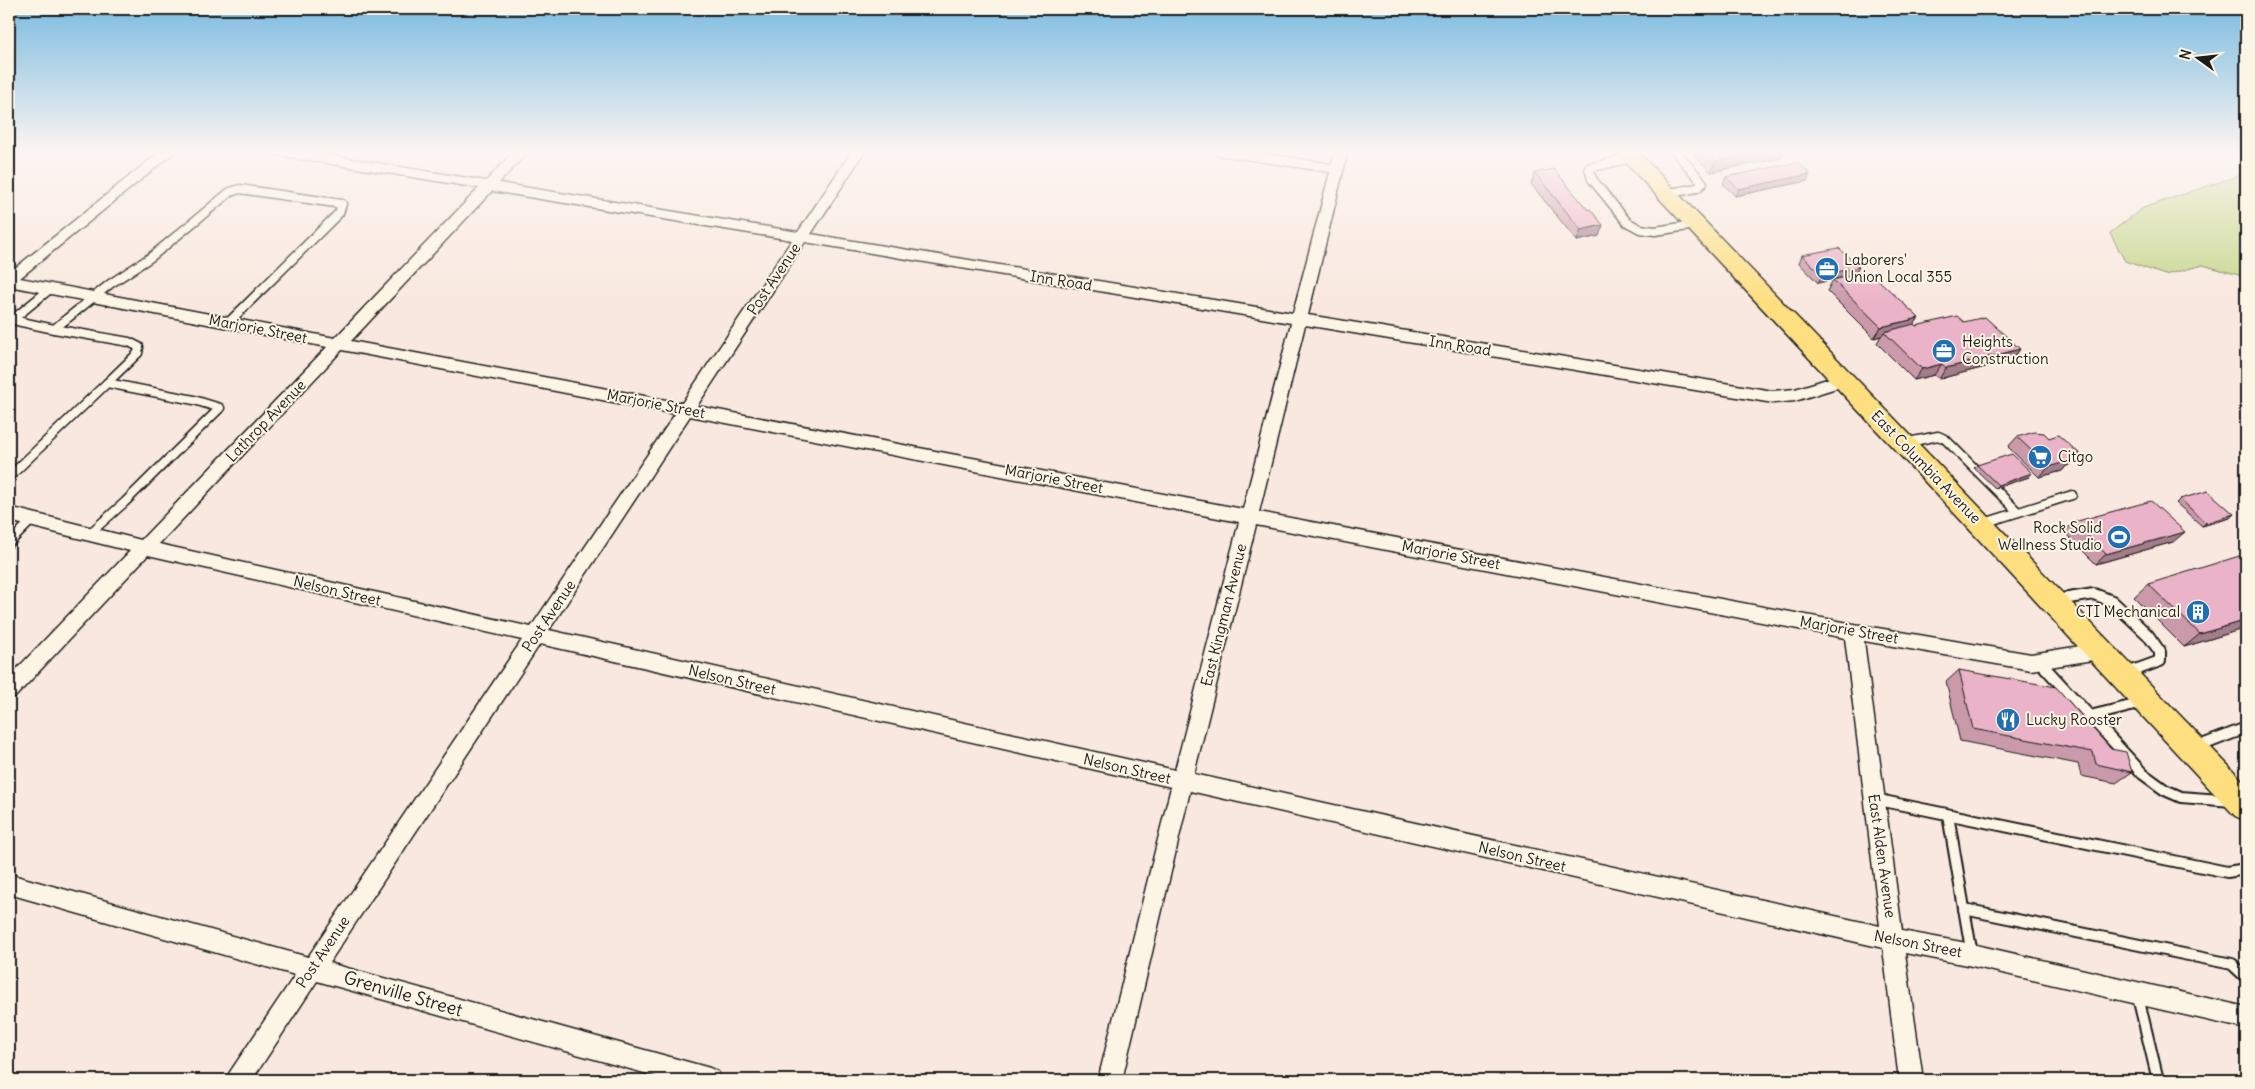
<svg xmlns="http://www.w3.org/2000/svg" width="2255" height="1089" font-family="Delius,sans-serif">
<rect width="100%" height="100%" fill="#f9e8df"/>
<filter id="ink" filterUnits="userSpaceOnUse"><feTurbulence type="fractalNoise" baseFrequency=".02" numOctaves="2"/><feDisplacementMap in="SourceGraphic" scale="10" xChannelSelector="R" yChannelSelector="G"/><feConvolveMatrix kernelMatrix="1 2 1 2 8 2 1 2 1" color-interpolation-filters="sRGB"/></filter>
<g filter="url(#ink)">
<polygon fill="#c5d78c" stroke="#707a54" points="2246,173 2246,277 2203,265 2165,275 2125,261 2110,233 2143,208"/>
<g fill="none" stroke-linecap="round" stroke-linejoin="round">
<g stroke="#1c1c1c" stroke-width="11">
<g id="lane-far1">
<polyline points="1631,158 1589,168 1592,179 1627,222 1640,229 1655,231 1695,225"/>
<polyline points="1665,194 1697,188 1703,183 1675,151"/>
<polyline points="50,289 17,316 17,321 54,329 110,284 151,257 230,192 240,189 342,204 339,213 228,323"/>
<polyline points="54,329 129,342 139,347 138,353 107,383"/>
<polyline points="1904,443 1938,436 1945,439 2018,512"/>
<polyline points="9,477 107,383 194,400 220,408 125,502 88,535"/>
<polyline points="1981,524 2072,495"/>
<polyline points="9,543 32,520"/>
</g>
</g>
<g stroke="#1c1c1c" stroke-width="14">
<g id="lane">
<polyline points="2056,600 2094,594 2112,601 2148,635 2160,652 2160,661 2127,673"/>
<polyline points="2039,661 2143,774 2165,790 2181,797 2232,801"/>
<polyline points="2090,716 2143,703"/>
<polyline points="2197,747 2246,728"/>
<polyline points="1874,799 2227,872 2246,869"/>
<polyline points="1948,815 1972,955"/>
<polyline points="1964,909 2232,964 2246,977"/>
<polyline points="2137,993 2158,1080"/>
</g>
</g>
<g stroke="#1c1c1c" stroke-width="3">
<path id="street" d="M161,151H176L20,278L335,338L479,188L277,155L271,151H303L486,181L514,151H528L499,183L798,232L852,151H865L811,234L1293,313L1330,172L1218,155L1212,151H1247L1332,164L1335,151H1348L1308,315L1773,391L1795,389L1843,374L1849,376L1851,380L1849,384L1795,401L1773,403L1305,325L1259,512L1854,624L2031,654L2099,643L2106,645L2108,651L2106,657L2099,659L2031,670L1864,641L1902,931L1972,944L2246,1007V1029L1972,966L1905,953L1923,1080H1899L1883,948L1190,791L1122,1080H1098L1171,787L540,644L329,963L710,1068L718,1072L722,1080H669L317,981L252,1080H226L230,1072L295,975L9,894V874L308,957L522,640L148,555L16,696L9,698V677L130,551L9,521V507L141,540L327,347L9,286V273ZM492,191L792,240L682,403L351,341ZM805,242L1291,323L1243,509L697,406ZM342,350L675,414L531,627L159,544ZM690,416L1239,522L1175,770L549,630ZM1256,525L1845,638L1880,926L1194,774Z"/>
</g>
<g stroke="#1c1c1c" stroke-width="3">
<polygon id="primary" points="1615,151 1637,151 2246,784 2246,821 2235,816 1957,516"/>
</g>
<use href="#lane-far1" stroke="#fcf5e5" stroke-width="8"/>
<use href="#lane" stroke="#fcf5e5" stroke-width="10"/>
<use href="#street" fill="#fcf5e5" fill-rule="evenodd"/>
<use href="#primary" fill="#fddf80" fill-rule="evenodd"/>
</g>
<g fill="#ca9aab" stroke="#1c1c1c">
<polygon points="1696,151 1784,151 1781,158 1711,172 1695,156"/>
<polygon points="1535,173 1588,210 1599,236 1577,241 1531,184"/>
<polygon points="1810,174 1807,181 1735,196 1723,184 1726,177"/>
<polygon points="1802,255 1859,267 1855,274 1818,283 1799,263"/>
<polygon points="1833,280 1916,326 1964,322 2020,349 2012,360 1939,379 1934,375 1914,380 1877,343 1881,336 1874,338 1827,291"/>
<polygon points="2017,437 2049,438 2080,454 2070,465 2066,466 2062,471 2039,477 2008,447"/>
<polygon points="1977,465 2029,477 1995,488 1974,468"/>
<polygon points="2180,499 2230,518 2202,526 2176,503"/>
<polygon points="2074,522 2173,542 2096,564 2064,532"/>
<polygon points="2148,584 2246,628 2184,647 2134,597"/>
<polygon points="1959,670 2111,749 2132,772 2116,783 2081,776 2078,764 1960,741 1946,682"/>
</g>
<g fill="#a47d8b" stroke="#1c1c1c">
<polygon points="1766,151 1784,151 1781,158 1711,172 1716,161"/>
<polygon points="1810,174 1807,181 1735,196 1739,189"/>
<polygon points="1603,225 1599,236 1577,241 1581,230"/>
<polygon points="1859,267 1855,274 1818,283 1822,275"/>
<polygon points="1919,318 1911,329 1884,332 1881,336 1874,338 1881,327"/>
<polygon points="2020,349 2012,360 1939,379 1946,368"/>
<polygon points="1942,364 1934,375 1914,380 1922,369"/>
<polygon points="2080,454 2070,465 2066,466 2062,471 2039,477 2049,467 2069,458"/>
<polygon points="2032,473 2029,477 1995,488 1998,485"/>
<polygon points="2234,514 2230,518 2202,526 2206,523"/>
<polygon points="2185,532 2173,542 2096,564 2106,554"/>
<polygon points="2246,620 2246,628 2184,647 2200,634"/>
</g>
<g fill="#ebb3c7" stroke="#1c1c1c">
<polygon points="1706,151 1766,151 1716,161"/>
<polygon points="1798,162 1810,174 1739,189 1726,177"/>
<polygon points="1554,169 1588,210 1590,209 1603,225 1581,230 1535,173"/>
<polygon points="1839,248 1859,267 1822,275 1802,255"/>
<polygon points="1870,272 1919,318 1881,327 1833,280"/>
<polygon points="1957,316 1964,322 1985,317 2020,349 1946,368 1942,364 1922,369 1884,332 1914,324 1916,326"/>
<polygon points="2034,432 2044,433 2049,438 2058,435 2080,454 2069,458 2071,460 2049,467 2017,437"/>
<polygon points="2012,454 2032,473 1998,485 1977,465"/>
<polygon points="2208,491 2234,514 2206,523 2180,499"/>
<polygon points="2151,501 2185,532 2106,554 2074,522"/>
<polygon points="2246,554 2246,620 2200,634 2148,584"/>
<polygon points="1959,670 2056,687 2111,749 2126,752 2132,772 2096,764 2093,752 1973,729"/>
</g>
</g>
<linearGradient id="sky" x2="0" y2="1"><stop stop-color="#7bbbe1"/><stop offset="0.5" stop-color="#fcf5f1"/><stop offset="1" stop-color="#fcf5f1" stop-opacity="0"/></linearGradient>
<rect width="2255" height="304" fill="url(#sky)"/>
<defs>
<g id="office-disc" transform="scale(1.25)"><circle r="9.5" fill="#1f6fb2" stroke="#fcf5e5"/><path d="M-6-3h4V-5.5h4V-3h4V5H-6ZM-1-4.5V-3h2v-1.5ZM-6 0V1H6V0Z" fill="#fff"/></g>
<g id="supermarket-disc" transform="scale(1.25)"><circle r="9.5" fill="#1f6fb2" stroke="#fcf5e5"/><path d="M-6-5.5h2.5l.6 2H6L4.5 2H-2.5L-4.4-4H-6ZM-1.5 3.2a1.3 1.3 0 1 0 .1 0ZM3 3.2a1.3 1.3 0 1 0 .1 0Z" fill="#fff"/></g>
<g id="stadium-disc" transform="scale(1.25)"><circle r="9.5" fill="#1f6fb2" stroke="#fcf5e5"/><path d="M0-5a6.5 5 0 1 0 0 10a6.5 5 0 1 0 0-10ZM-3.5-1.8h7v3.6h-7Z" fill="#fff"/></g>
<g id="building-disc" transform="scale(1.25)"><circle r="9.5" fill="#1f6fb2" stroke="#fcf5e5"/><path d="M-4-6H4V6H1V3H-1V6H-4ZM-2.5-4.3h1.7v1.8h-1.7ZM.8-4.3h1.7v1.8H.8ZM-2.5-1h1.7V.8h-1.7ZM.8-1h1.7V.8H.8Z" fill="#fff"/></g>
<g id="restaurant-disc" transform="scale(1.25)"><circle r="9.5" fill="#1f6fb2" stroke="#fcf5e5"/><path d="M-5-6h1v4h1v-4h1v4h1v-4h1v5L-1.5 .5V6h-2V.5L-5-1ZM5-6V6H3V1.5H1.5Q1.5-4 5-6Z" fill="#fff"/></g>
</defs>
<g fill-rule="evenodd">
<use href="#office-disc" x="1827" y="269"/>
<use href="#office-disc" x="1944" y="351"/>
<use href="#supermarket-disc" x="2040" y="457"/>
<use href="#stadium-disc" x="2119" y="537"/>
<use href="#building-disc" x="2198" y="612"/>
<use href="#restaurant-disc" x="2008" y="720"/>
</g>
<g text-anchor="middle" stroke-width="4" stroke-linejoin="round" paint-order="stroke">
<g font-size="15" fill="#1c1c1c" stroke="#fcf5e5" text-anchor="start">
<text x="1844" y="265">Laborers'<tspan x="1844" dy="17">Union Local 355</tspan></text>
<text x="1962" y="347">Heights<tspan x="1962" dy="17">Construction</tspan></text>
<text x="2058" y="462">Citgo</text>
<text x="2102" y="533" text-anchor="end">Rock Solid<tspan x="2102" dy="17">Wellness Studio</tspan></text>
<text x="2180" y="617" text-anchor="end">CTI Mechanical</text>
<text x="2026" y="725">Lucky Rooster</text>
</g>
<g font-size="15" fill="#1c1c1c" stroke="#fcf5e5">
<text transform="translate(774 279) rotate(-56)" y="5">Post Avenue</text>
<text transform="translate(1061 281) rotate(9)" y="5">Inn Road</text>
<text transform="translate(258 329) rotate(11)" y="5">Marjorie Street</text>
<text transform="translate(1460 346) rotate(9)" y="5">Inn Road</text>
<text transform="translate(656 404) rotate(11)" y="5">Marjorie Street</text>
<text transform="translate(266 421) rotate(-46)" y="5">Lathrop Avenue</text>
<text transform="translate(1926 467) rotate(46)" y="5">East Columbia Avenue</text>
<text transform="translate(1054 479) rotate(11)" y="5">Marjorie Street</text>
<text transform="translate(1451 555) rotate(11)" y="5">Marjorie Street</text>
<text transform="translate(337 591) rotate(13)" y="5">Nelson Street</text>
<text transform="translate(1224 615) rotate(-76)" y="5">East Kingman Avenue</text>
<text transform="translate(549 616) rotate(-56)" y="5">Post Avenue</text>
<text transform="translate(1849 630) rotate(10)" y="5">Marjorie Street</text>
<text transform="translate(732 680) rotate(13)" y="5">Nelson Street</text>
<text transform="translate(1127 769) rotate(13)" y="5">Nelson Street</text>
<text transform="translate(1882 856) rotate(82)" y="5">East Alden Avenue</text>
<text transform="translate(1522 857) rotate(13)" y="5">Nelson Street</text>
<text transform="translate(1918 944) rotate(11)" y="5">Nelson Street</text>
<text transform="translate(323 952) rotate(-56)" y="5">Post Avenue</text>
</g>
<g font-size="18" fill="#1c1c1c" stroke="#fcf5e5">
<text transform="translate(403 994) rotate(16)" y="6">Grenville Street</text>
</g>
</g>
<rect width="2255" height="1089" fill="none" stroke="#fcf5e5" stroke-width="30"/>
<rect x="15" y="15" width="2225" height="1059" fill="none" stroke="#1c1c1c" stroke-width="2" filter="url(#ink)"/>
<g transform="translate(2198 58) rotate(285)" stroke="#fcf5e5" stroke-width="4" paint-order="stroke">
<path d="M0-4L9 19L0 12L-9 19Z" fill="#1c1c1c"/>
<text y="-8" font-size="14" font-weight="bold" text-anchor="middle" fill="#1c1c1c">N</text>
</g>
</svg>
